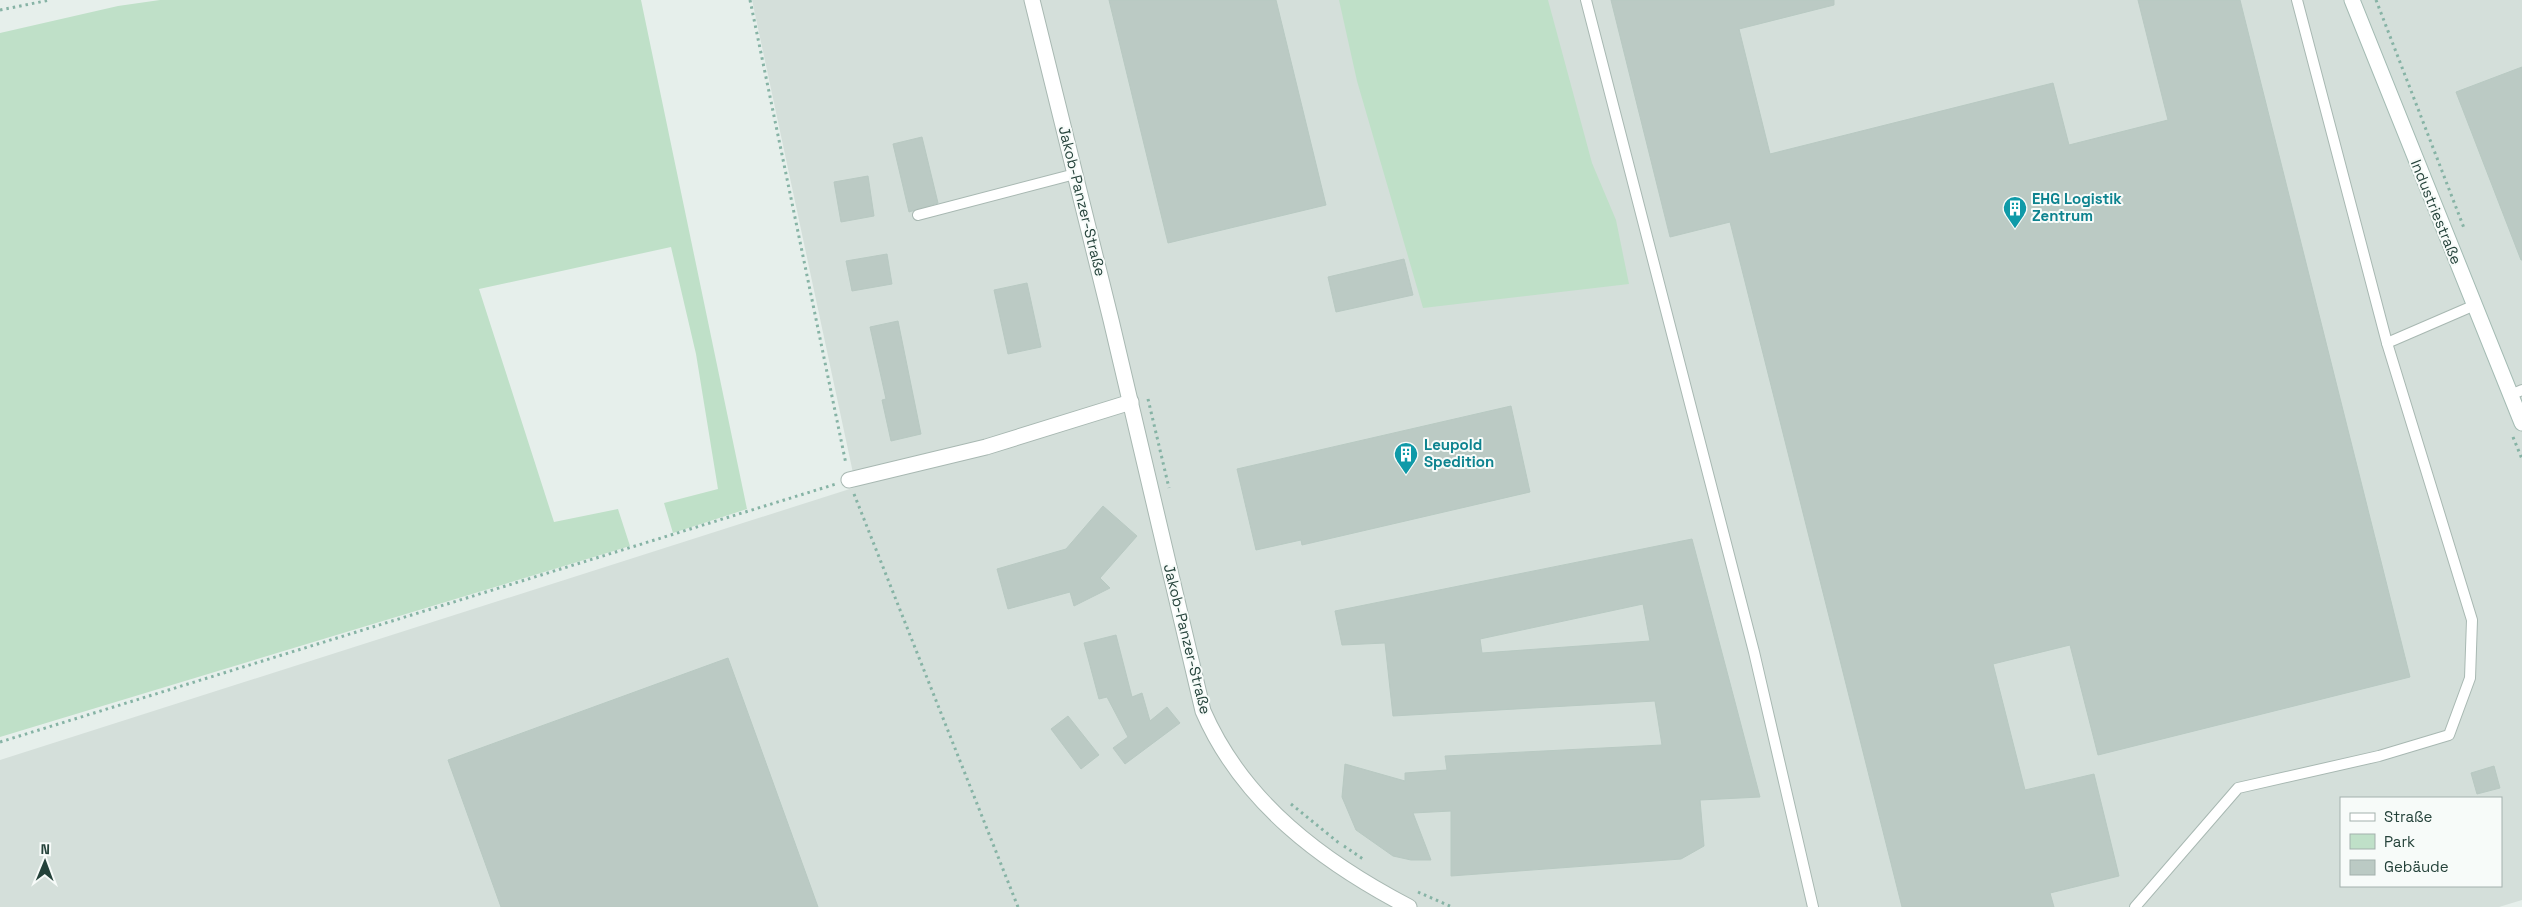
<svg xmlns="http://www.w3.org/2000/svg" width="2522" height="907" font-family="'Space Grotesk',sans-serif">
<rect width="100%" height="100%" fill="#e6efeb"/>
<path fill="#d4dfda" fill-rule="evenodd" d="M752,0H2522V900L2499,907H0V760L856,487ZM2341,798H2501V886H2341Z"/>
<g fill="#bfe0c8">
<polygon points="160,0 641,0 747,509 673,533 664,503 718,489 696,354 671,247 479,289 554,522 618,509 630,546 0,737 0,33 118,6"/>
<polygon points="1339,0 1548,0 1592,163 1616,220 1629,284 1423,308 1357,81"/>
</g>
<g fill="#bbcac4" stroke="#b8c9c2" fill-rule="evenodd">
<polygon points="1109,0 1276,0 1326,205 1168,243"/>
<polygon points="1611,0 1834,0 1834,5 1739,29 1770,154 2053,83 2069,145 2168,120 2138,0 2240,0 2410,677 2098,755 2070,645 1993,664 2025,790 2094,774 2119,876 2050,893 2054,907 1902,907 1730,222 1670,237"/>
<polygon points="2522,67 2522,260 2521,260 2456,92"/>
<polygon points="922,137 938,203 909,212 893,144"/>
<polygon points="868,176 874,216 841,222 834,182"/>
<polygon points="887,254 892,284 852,291 846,261"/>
<polygon points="1404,259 1413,295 1336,312 1328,277"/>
<polygon points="1027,283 1041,347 1008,354 994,290"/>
<polygon points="898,321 921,434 891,441 882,400 886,399 870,327"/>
<polygon points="1511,406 1530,492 1302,545 1301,540 1256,550 1237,469"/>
<polygon points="1103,506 1137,536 1100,578 1110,588 1074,606 1070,592 1008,609 997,569 1066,549"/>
<path d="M1692,539L1760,797L1700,800L1704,846L1681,859L1451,876V811L1413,813L1431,860H1411L1393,856L1356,830L1342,797L1345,764L1405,781V773L1447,770L1445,756L1662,745L1655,701L1393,716L1385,643L1342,645L1335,611ZM1643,604L1650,641L1482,653L1480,639Z"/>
<polygon points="1116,635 1132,697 1142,693 1150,721 1167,707 1180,723 1125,764 1113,748 1128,737 1107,697 1099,699 1084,643"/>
<polygon points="728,658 818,907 501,907 448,760"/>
<polygon points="1068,716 1099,755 1081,769 1051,729"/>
<polygon points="2494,766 2500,788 2477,794 2471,773"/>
</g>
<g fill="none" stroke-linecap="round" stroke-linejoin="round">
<g stroke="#a8b8b2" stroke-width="12">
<g id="lane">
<polyline points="1586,0 1754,652 1813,907"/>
<polyline points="918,215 1075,174"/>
<polyline points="2387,343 2475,305"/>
<polyline points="2510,395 2522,390"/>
<polyline points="2135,907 2238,788 2379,756 2449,735 2470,678 2472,620 2387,343 2297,0"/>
</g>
</g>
<g stroke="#a8b8b2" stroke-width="17">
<g id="street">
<path d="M1032,0L1111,320L1203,711C1243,803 1323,862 1409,907"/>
<polyline points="849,480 986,447 1131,402"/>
</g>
</g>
<g stroke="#a4bbb3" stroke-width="17">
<polyline id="secondary" points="2352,0 2522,423"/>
</g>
<g stroke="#86b3a5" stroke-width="3" stroke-dasharray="2.5 4" stroke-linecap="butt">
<polyline points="750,0 846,464"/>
<polyline points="2376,0 2464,228"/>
<polyline points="0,10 50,0"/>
<polyline points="1148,399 1169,488"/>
<polyline points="2513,437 2522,459"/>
<polyline points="854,494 1018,907"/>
<polyline points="0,742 836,484"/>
<polyline points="1291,804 1339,843"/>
<polyline points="1344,846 1363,859"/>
<polyline points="1418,892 1452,907"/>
</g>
<use href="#lane" stroke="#fff" stroke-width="10"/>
<use href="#street" stroke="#fff" stroke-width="15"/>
<use href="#secondary" stroke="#fff" stroke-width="15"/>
</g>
<defs>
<g id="building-pin" transform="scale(1.25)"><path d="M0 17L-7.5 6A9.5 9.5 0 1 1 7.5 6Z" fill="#0f9aa8" stroke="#f7fbf9"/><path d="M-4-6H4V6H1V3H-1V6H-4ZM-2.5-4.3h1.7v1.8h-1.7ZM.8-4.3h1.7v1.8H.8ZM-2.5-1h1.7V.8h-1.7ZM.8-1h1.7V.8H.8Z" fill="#fff"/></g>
</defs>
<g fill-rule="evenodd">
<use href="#building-pin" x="2015" y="208"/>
<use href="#building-pin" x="1406" y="454"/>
</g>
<g text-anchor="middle" stroke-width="4" stroke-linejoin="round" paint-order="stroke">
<g font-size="15" font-weight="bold" fill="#0d838f" stroke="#f7fbf9" text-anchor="start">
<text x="2032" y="204">EHG Logistik<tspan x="2032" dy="17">Zentrum</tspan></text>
<text x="1424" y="450">Leupold<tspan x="1424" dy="17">Spedition</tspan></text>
</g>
<g font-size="15" fill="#24423a" stroke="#f7fbf9">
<text transform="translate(1082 201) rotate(76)" y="5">Jakob-Panzer-Straße</text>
<text transform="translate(2436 212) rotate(68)" y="5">Industriestraße</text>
<text transform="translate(1187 639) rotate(76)" y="5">Jakob-Panzer-Straße</text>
</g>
</g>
<rect x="2340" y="797" width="162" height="90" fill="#f7fbf9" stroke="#a3b1ad"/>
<rect x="2350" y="813" width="25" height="8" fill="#ffffff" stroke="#a3b1ad"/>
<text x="2384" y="822" font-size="15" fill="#24423a">Straße</text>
<rect x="2350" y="834" width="25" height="15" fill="#bfe0c8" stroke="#a3b1ad"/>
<text x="2384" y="847" font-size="15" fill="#24423a">Park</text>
<rect x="2350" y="860" width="25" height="15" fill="#bbcac4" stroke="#a3b1ad"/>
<text x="2384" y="872" font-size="15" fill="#24423a">Gebäude</text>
<g transform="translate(45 862) rotate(1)" stroke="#f7fbf9" stroke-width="4" paint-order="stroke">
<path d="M0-4L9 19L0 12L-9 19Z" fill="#24423a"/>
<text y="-8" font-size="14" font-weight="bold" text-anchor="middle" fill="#24423a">N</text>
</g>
</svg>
